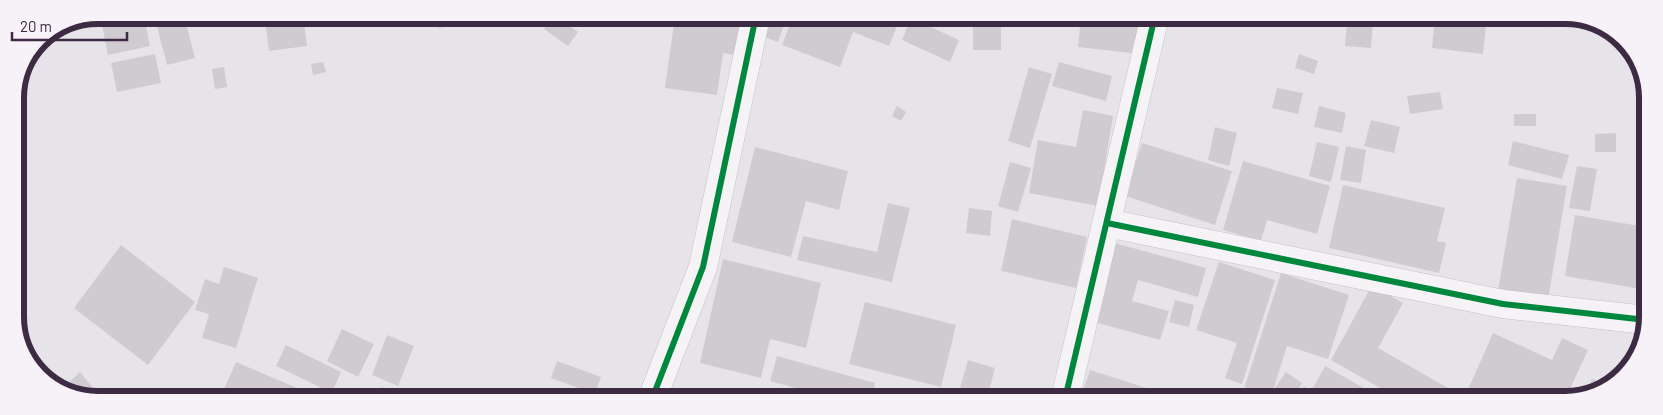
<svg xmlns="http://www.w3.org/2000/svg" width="1663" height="415" font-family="Barlow,sans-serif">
<rect width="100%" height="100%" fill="#e7e4e9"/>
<g fill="#d0cbd1">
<polygon points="100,15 144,15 150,46 108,55"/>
<polygon points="154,15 184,15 195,58 167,65"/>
<polygon points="315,15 334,15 334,16 316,19"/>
<polygon points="436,15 456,15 458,25 438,28"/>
<polygon points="303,16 307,46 269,51 265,20"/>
<polygon points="554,16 578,32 568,46 544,29"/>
<polygon points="675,16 745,16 739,56 723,53 717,95 665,88"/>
<polygon points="769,16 783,16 787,17 778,42 762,36"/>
<polygon points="793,16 892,16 900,19 889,46 853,32 840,67 782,45"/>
<polygon points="1107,16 1144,16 1140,54 1078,47 1081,17 1107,20"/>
<polygon points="1435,16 1487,17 1483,54 1432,48"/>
<polygon points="1529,17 1556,17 1550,28"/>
<polygon points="911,18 959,40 950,62 902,40"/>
<rect x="973" y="19" width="28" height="31"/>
<polygon points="1347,22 1373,23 1371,48 1345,46"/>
<polygon points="155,54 161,83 117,92 111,63"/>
<polygon points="1299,54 1318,61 1314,74 1295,68"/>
<polygon points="323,62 326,72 313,75 311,64"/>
<polygon points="1059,62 1112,76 1106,101 1052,86"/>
<polygon points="224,67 227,87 215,89 212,69"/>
<polygon points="1029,67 1052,74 1030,148 1008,141"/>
<polygon points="1277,88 1303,93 1298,114 1272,108"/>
<polygon points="1440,92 1443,109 1410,114 1407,96"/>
<polygon points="897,106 906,112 901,121 892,116"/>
<polygon points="1319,106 1346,113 1342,133 1314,127"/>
<polygon points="1083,110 1113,116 1098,206 1029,193 1038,140 1076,147"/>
<rect x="1514" y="114" width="22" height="12"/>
<polygon points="1371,120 1400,127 1394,153 1364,146"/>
<polygon points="1215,127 1237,133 1229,166 1208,160"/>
<polygon points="1616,133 1616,152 1595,152 1595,134"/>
<polygon points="1513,141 1569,155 1562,179 1508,165"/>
<polygon points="1317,142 1339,147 1331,182 1309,176"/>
<polygon points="1142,143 1232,171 1215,225 1125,196"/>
<polygon points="1346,146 1366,150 1361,183 1340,180"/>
<polygon points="755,147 848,171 839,210 806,201 791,257 732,242"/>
<polygon points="1243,161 1330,186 1317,234 1267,220 1261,241 1223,230"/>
<polygon points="1010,162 1031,168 1018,212 998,206"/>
<polygon points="1577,166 1597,169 1590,211 1569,208"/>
<polygon points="1517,178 1567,186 1548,300 1498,291"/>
<polygon points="1343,185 1445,208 1437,241 1446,243 1439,273 1329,248"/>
<polygon points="888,203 910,208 892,282 797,260 803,236 877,252"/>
<polygon points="969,208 992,211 990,236 966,233"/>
<polygon points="1575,215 1646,227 1646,290 1565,276"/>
<polygon points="1012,219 1087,237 1076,288 1001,271"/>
<polygon points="1111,242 1206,268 1198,297 1138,280 1132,301 1169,311 1160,340 1091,321"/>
<polygon points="121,245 195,302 148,365 74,308"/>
<polygon points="723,259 821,283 806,348 770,339 761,378 700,363"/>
<polygon points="1219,262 1275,280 1242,384 1225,378 1237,343 1196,330"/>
<polygon points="224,267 258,278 236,348 202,338 209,314 195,310 205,279 219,284"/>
<polygon points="1281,273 1349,295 1328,359 1287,346 1270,400 1267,400 1243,392"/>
<polygon points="1372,285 1403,303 1378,348 1469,400 1401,400 1331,360"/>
<polygon points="1175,300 1194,305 1189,327 1169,322"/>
<polygon points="865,302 956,325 941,387 849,364"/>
<polygon points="342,329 374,344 358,377 327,361"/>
<polygon points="1493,333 1552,360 1562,338 1588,350 1565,400 1479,400 1466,394"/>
<polygon points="387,335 414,346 398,386 372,375"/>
<polygon points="286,345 341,372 332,393 276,366"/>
<polygon points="777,356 875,383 871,399 836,399 770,381"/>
<polygon points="968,360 995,368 987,399 957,399"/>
<polygon points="557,361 601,377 595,394 551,378"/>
<polygon points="236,362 323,399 220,398"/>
<polygon points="1325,366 1385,400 1333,400 1313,388"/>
<polygon points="1090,370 1178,398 1178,399 1080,399"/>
<polygon points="80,372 97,393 91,398 79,397 67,384"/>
<polygon points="1286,372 1302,383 1293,399 1275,388"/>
<polygon points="1592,379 1607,385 1586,393"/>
<polygon points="1304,386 1324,400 1295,400"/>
<polygon points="382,387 400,392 398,399 379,399"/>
<polygon points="879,389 899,399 874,399"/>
</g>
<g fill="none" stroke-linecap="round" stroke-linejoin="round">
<g stroke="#c4c1c6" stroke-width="29">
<g id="minor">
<polyline points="1107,223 1503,304 1646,320"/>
<polyline points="652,399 703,267 756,16"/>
<polyline points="1065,399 1155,16"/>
</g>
</g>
<use href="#minor" stroke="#f5f3f6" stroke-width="28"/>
<g stroke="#f6f2f8" stroke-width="9">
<g id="cycleway">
<polyline points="1107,223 1503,304 1646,320"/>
<polyline points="652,399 703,267 756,16"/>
<polyline points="1065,399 1155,16"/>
</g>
</g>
<use href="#cycleway" stroke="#00873e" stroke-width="6"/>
</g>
<path d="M0 0H1663V415H0ZM98 24H1565A74 74 0 0 1 1639 98V317A74 74 0 0 1 1565 391H98A74 74 0 0 1 24 317V98A74 74 0 0 1 98 24Z" fill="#f6f2f8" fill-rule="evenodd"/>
<path fill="none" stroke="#3c2b42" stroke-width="6" d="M98 24H1565A74 74 0 0 1 1639 98V317A74 74 0 0 1 1565 391H98A74 74 0 0 1 24 317V98A74 74 0 0 1 98 24Z"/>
<path d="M12 32v8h115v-8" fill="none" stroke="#3c2b42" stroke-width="2.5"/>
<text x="20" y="32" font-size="15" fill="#3c2b42" stroke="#f6f2f8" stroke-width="4" paint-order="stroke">20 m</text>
</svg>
